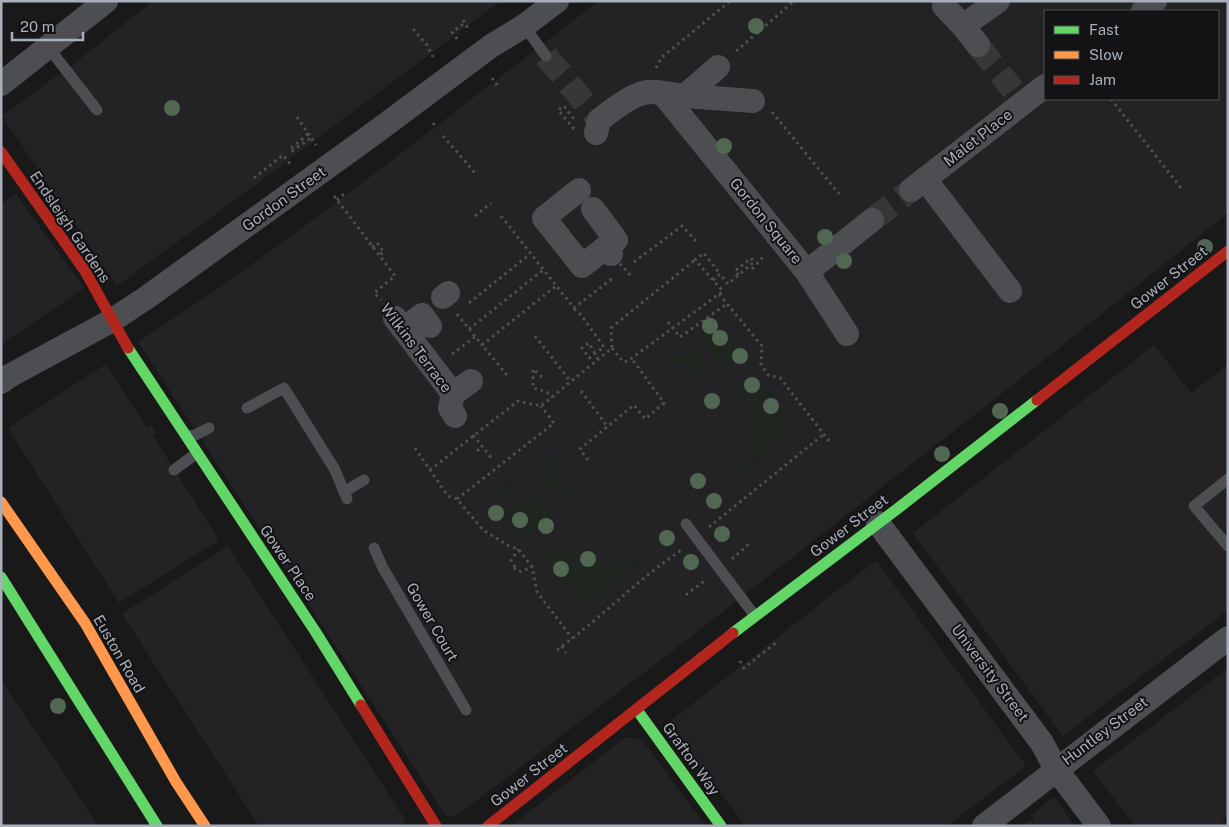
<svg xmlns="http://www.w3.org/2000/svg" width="1229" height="827" font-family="'Public Sans',sans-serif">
<rect width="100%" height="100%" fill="#191919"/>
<g fill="#232325" fill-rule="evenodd">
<polygon points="153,1 501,1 258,183 117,286 2,116 76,62"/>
<path d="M599,1H1228V213L1010,387L710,622L509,776L455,816L450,817L445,815L442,810L138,342L219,288L331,207ZM1045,11H1218V99H1045Z"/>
<polygon points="16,194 84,288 1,345 1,204"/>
<polygon points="1154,345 1191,393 1228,364 1228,610 1063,736 913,533"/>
<polygon points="106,364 147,428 151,425 157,433 153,436 219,540 119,603 8,428"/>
<polygon points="228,546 406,821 400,826 259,826 122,614"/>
<polygon points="876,560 1026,766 947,826 745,826 668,723"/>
<polygon points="1228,668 1228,814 1222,819 1227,826 1135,826 1093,771"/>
<polygon points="1,680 61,769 98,826 1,826"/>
<polygon points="626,737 642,740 706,826 511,826"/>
<polygon points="1054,797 1075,826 1022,826 1030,820 1032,822 1034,821 1031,815"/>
</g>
<g fill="#1e261f">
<polygon points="566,222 589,250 580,256 558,227"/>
<polygon points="556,249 583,277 576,282 552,253"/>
<polygon points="714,322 742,357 725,371 697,336"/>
<polygon points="692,345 713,376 702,384 687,363 678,369 671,359"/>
<path d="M753,375L795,427L740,474C751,440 758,419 736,387Z"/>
<polygon points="549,457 558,467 551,474 569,491 562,499 535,470"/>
<polygon points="510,483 519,488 496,505 490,497"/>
<polygon points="532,493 551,514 527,538 507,514"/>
<path d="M557,540C585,567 606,564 642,560L586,605L542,556Z"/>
</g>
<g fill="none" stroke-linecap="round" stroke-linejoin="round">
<g stroke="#363739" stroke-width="24" stroke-dasharray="24 12" stroke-linecap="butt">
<polyline points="978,45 1013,90"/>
<polyline points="546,56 599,120"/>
<polyline points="872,220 911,190"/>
</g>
<g stroke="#4f5053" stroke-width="3" stroke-dasharray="2.5 4" stroke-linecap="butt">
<polyline points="463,20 467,26 466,32"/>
<polyline points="413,29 427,45 433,57"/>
<polyline points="457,39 452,32 465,23"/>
<polyline points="736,51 794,1"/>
<polyline points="656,68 661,58 730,1"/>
<polyline points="492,78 499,88"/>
<polyline points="1111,99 1181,188"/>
<polyline points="772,112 839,194"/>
<polyline points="297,117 316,145"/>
<polyline points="433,123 435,126"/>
<polyline points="574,129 558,110 564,106 574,119"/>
<polyline points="308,134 290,149 292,151 311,138"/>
<polyline points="443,136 475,173"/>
<polyline points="254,178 283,155 290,164"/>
<polyline points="334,196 395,276 374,293 381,300"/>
<polyline points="337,200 343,195 341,191"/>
<polyline points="475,216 491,203"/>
<polyline points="501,216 574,308 613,278"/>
<polyline points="372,247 377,243 384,252 379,255"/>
<polyline points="634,262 682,226 697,242"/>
<polyline points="752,269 765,255"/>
<polyline points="713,280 720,274 728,284 754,262 751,258 735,271 739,276"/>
<polyline points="719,294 762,346 761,365 768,375 780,378 830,442"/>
<polyline points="469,303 530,254"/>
<polyline points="574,309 580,314 604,347 589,358 582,348 589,343 598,359"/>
<polyline points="457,314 482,345"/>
<polyline points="668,322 680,337 728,303"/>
<polyline points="469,329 543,270"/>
<polyline points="535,336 571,382"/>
<polyline points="612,348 623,362 628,361 723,291 695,260 704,253 720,274"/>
<polyline points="452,354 475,337"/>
<polyline points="507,375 482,345 556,286"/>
<polyline points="542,377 533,369 533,388 547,392 551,398"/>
<polyline points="581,391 607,426"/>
<polyline points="473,435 493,460"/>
<polyline points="415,448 448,496 457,499 483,530 509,546 518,549 532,567 537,592 572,638"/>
<polyline points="477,451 483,446"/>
<polyline points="588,460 580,449 634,405 645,419 664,403 632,359"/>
<polyline points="430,470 518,401 541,406 612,348 611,328 695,260"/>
<polyline points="457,499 554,423 541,406"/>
<polyline points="709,527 824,434"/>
<polyline points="732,559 751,542"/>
<polyline points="515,567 511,561 518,549"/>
<polyline points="514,568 519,572 532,567"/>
<polyline points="686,595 707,579"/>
<polyline points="562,646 566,653"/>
<path d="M557,650C601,618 638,579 683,549"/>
<polyline points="740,661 744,668 777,642"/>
</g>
<g stroke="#4c4e52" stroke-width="11">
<polyline points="524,26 546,56"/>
<polyline points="48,47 97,110"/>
<polyline points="247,408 284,388 335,470 347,499"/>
<polyline points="187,436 195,435 209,428"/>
<polyline points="174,470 197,453"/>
<polyline points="344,492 364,480"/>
<polyline points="686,524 755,616"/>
<polyline points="1228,546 1194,506 1228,479"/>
<polyline points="374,548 383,568 466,710"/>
</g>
<g stroke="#4c4e52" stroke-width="24">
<polyline points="944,6 963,26 978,45"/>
<polyline points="1143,11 1155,1"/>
<polyline points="963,26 998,1"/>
<polyline points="1,84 106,1"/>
<polyline points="658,92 685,96 753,101"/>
<polyline points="679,101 718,67"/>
<path d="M596,133L599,120C616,108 642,83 664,95L807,272L872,220"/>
<polyline points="925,179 1010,291"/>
<polyline points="579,190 544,218 582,266 605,248 611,254"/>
<polyline points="911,190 1045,86"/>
<polyline points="593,209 616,240 605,248"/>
<polyline points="807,272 847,334"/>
<polyline points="443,297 448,293"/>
<polyline points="395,318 453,394 450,408 455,416"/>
<polyline points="404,329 422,315 430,326"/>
<polyline points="1,382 11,375 111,321 146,298 373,134 491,46 524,26 557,1"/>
<polyline points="453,394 471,381"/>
<polyline points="878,523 1042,743 1056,769 1099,826"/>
<polyline points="984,826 1228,638"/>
</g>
<g stroke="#63d668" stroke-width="11">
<polyline points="128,348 315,631 361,705"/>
<polyline points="1,577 157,826"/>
<polyline points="733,633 901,506 1037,400"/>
<polyline points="637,710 721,826"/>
</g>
<polyline stroke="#ff974d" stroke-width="11" points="1,502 85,623 176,782 205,826"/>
<g stroke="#b3261e" stroke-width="11">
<polyline points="1,152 85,271 128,348"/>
<polyline points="1037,400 1228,251"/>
<polyline points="361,705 436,826"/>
<polyline points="488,826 733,633"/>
</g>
<polyline stroke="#4f5053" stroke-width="3" stroke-dasharray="2.5 4" stroke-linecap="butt" points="611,254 630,275"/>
</g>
<g fill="#516752">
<circle cx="756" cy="26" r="8"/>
<circle cx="172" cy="108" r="8"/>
<circle cx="724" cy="146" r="8"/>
<circle cx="825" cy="237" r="8"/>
<circle cx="1205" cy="247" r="8"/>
<circle cx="844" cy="261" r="8"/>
<circle cx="710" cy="326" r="8"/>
<circle cx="720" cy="338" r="8"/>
<circle cx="740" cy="356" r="8"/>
<circle cx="752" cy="385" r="8"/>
<circle cx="712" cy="401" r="8"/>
<circle cx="771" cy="406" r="8"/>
<circle cx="1000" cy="411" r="8"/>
<circle cx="942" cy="454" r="8"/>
<circle cx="698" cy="481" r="8"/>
<circle cx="714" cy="501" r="8"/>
<circle cx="496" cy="513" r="8"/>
<circle cx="520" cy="520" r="8"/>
<circle cx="546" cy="526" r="8"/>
<circle cx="722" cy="534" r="8"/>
<circle cx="667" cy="538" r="8"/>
<circle cx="588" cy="559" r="8"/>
<circle cx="691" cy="562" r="8"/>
<circle cx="561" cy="569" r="8"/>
<circle cx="58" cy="706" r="8"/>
</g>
<g text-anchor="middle" stroke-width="4" stroke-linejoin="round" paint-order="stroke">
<g font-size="15" fill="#a9afba" stroke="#131315">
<text transform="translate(978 138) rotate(-38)" y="5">Malet Place</text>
<text transform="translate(284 199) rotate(-36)" y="5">Gordon Street</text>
<text transform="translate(766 221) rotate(51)" y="5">Gordon Square</text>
<text transform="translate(70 227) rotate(56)" y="5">Endsleigh Gardens</text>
<text transform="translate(1169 278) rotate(-38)" y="5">Gower Street</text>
<text transform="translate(416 348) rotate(53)" y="5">Wilkins Terrace</text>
<text transform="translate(849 526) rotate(-37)" y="5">Gower Street</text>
<text transform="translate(288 563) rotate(56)" y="5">Gower Place</text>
<text transform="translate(432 622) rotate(60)" y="5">Gower Court</text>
<text transform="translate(119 654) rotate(60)" y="5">Euston Road</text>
<text transform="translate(990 673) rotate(53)" y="5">University Street</text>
<text transform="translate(1105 731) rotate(-37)" y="5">Huntley Street</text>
<text transform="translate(691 759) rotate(54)" y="5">Grafton Way</text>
<text transform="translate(529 775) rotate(-38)" y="5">Gower Street</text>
</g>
</g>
<rect width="1229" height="827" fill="none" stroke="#a9afba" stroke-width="5"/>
<rect x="1044" y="10" width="175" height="90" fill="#131315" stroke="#4f5157"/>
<rect x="1054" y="26" width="25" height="8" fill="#63d668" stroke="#4f5157"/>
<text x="1089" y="35" font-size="15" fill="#a9afba">Fast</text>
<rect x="1054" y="51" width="25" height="8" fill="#ff974d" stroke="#4f5157"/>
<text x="1089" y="60" font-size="15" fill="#a9afba">Slow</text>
<rect x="1054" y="76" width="25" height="8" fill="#b3261e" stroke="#4f5157"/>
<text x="1089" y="85" font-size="15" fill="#a9afba">Jam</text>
<path d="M12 32v8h71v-8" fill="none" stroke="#a9afba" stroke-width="2.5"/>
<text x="20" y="32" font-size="15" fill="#a9afba" stroke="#131315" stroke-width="4" paint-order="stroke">20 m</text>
</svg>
